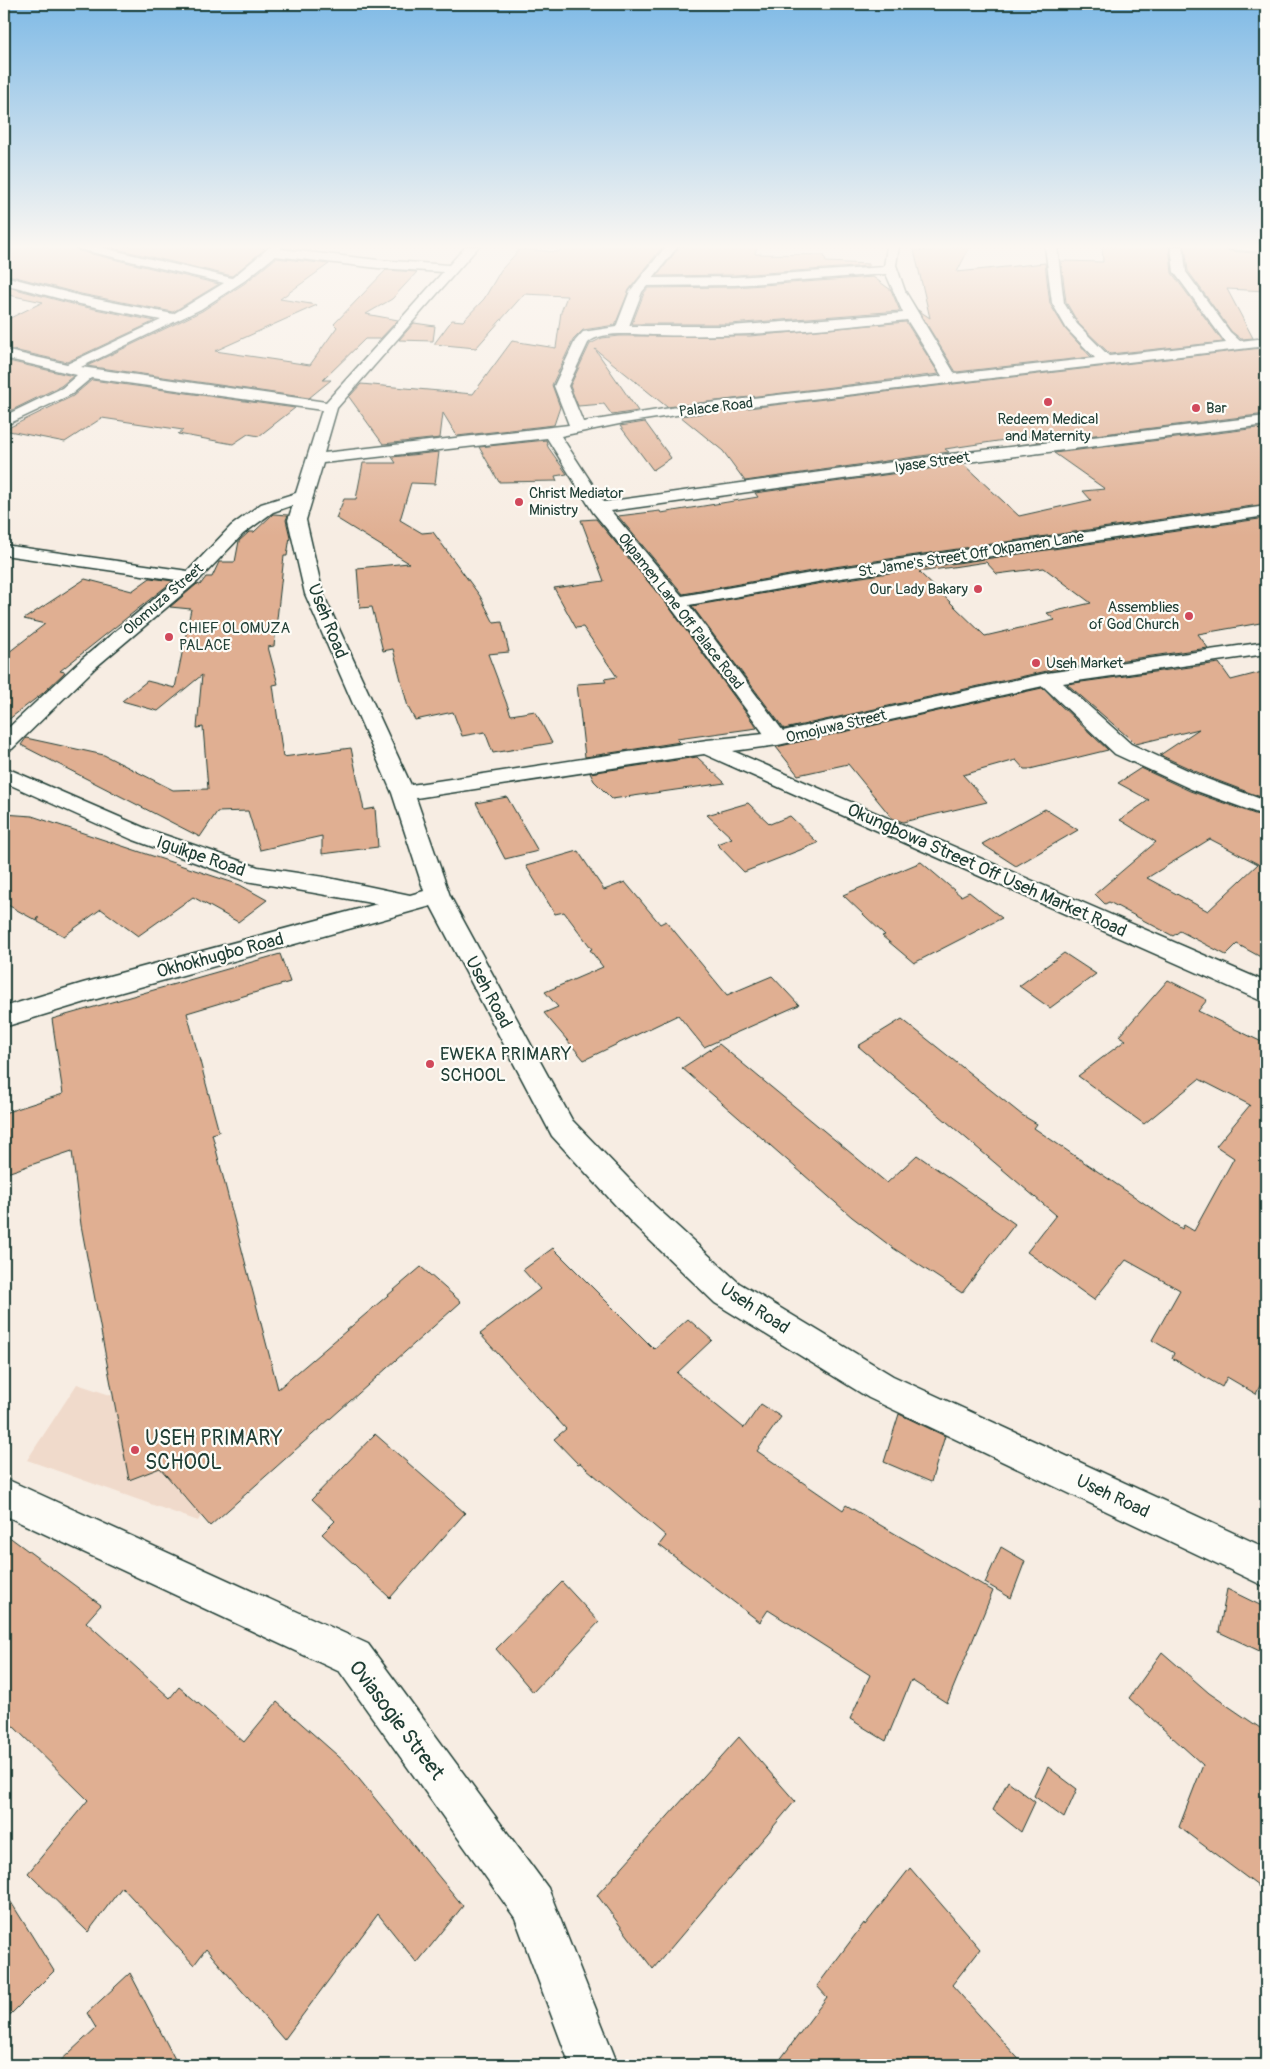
<svg xmlns="http://www.w3.org/2000/svg" width="1270" height="2069" font-family="Pangolin,sans-serif">
<rect width="100%" height="100%" fill="#f7ede3"/>
<filter id="ink" filterUnits="userSpaceOnUse"><feTurbulence type="fractalNoise" baseFrequency=".02" numOctaves="2"/><feDisplacementMap in="SourceGraphic" scale="10" xChannelSelector="R" yChannelSelector="G"/><feConvolveMatrix kernelMatrix="1 2 1 2 8 2 1 2 1" color-interpolation-filters="sRGB"/></filter>
<g filter="url(#ink)">
<polygon fill="#f0dacb" points="77,1384 243,1439 198,1521 27,1460"/>
<g fill="#e0af92" stroke="#1f3d34" fill-rule="evenodd">
<polygon points="4,246 71,246 79,251 219,284 173,312 81,294 4,274"/>
<polygon points="104,246 256,246 265,249 232,276"/>
<polygon points="564,246 663,246 629,290 615,325 583,330 573,340 552,385 560,407 554,425 457,436 443,413 440,438 383,444 349,397 361,384 473,394 512,341 556,348 561,312 567,296 524,294 476,348 434,344 452,320 463,321 484,299 501,270 520,249 558,252"/>
<polygon points="680,246 757,246 755,254 824,255 826,262 869,264 869,266 735,275 657,276"/>
<polygon points="935,246 970,246 957,272 1045,263 1050,304 1066,330 1091,357 956,372 918,310 930,318 914,250 932,251"/>
<polygon points="1102,246 1169,246 1172,273 1223,342 1110,354 1078,323 1066,302 1061,261 1103,262"/>
<polygon points="1185,246 1221,246 1229,251 1266,254 1266,291 1227,289 1253,338 1241,339 1231,331 1188,271"/>
<polygon points="276,258 329,264 280,299 317,305 215,351 310,365 337,327 334,324 386,270 417,272 392,299 366,314 398,320 380,339 365,339 323,380 331,380 309,398 87,366 202,311 245,283"/>
<polygon points="873,277 891,290 900,311 730,324 632,324 644,293 648,288 735,287"/>
<polygon points="4,286 80,306 155,321 67,362 4,348 4,321 43,302 4,294"/>
<polygon points="906,322 939,374 667,407 595,349 638,411 612,415 604,404 578,406 570,386 590,344 602,338 620,336 750,336"/>
<polygon points="414,323 435,326 433,341 399,340"/>
<polygon points="1261,348 1266,352 1266,414 1038,442 1031,436 945,449 949,452 745,481 723,451 680,416"/>
<polygon points="4,360 73,376 61,386 4,414"/>
<polygon points="92,380 295,408 259,436 248,434 233,444 178,434 183,430 102,418 65,442 4,430 73,396"/>
<polygon points="645,422 671,458 653,470 620,426"/>
<polygon points="1266,427 1266,504 834,567 683,594 618,516 660,511 661,513 758,497 755,493 963,464 1019,516 1091,500 1083,491 1105,489 1054,453"/>
<polygon points="546,440 548,447 567,474 555,476 557,481 499,482 479,447"/>
<polygon points="439,452 435,484 411,483 400,520 422,533 433,532 480,596 494,623 502,622 509,652 488,654 511,715 535,711 552,743 493,753 485,732 462,736 453,712 415,720 408,707 393,649 383,651 372,607 360,608 357,568 409,563 336,518 344,499 356,499 363,463 396,463 392,457"/>
<polygon points="273,514 288,515 286,520 290,537 287,556 284,556 274,646 268,647 278,684 273,685 283,757 351,748 364,810 375,808 378,847 322,854 322,836 260,850 248,811 217,812 200,837 21,745 26,738 104,755 173,790 208,789 203,727 197,728 202,675 158,711 122,701 147,681 175,688 191,609 170,607 197,584 200,585 206,577 212,577 219,562 235,562 239,541 249,532 254,532"/>
<path d="M1266,518V622L1198,634L1208,648L1047,671L784,729L692,606L834,581ZM986,562L997,574L1044,568L1091,603L1047,613L1055,620L985,636L919,572Z"/>
<polygon points="596,519 669,607 757,728 677,739 680,742 585,757 577,684 606,682 604,679 617,677 583,627 576,628 554,588 604,581 581,520"/>
<polygon points="150,578 173,581 60,671 65,672 43,693 4,723 4,656 45,624 24,619 85,579 132,591"/>
<polygon points="1219,663 1231,680 1266,671 1266,799 1208,777 1160,755 1199,729 1136,744 1067,684"/>
<polygon points="1042,688 1108,750 1030,769 1024,769 1016,760 963,775 987,802 903,822 892,818 848,764 798,775 776,747"/>
<polygon points="697,757 725,783 612,799 594,781 590,773"/>
<path d="M1141,768L1190,791L1266,818V960L1237,944L1226,955L1180,931L1173,936L1109,902L1105,904L1095,894L1156,842L1120,820L1149,800L1118,783ZM1210,839L1258,864L1208,911L1147,878Z"/>
<polygon points="507,797 538,851 505,859 476,803"/>
<polygon points="748,803 770,824 790,816 818,843 744,872 717,844 732,838 707,815"/>
<polygon points="1045,809 1078,830 1016,866 982,844"/>
<polygon points="4,814 32,816 240,885 267,900 238,922 193,897 138,936 101,909 64,936 38,922 38,917 37,921 4,903"/>
<polygon points="578,851 604,890 625,882 660,924 666,921 727,995 772,976 799,1005 704,1047 678,1015 584,1060 544,1013 558,1007 545,992 603,967 590,950 592,949 564,912 555,914 526,866"/>
<polygon points="921,862 961,896 969,892 1002,918 914,963 882,936 885,935 843,895"/>
<polygon points="1064,953 1096,974 1050,1008 1019,986"/>
<polygon points="280,954 290,982 187,1013 219,1132 212,1134 278,1389 421,1267 461,1302 210,1526 160,1468 129,1480 81,1225 72,1151 4,1174 4,1113 63,1094 52,1019"/>
<polygon points="1168,980 1207,1000 1198,1011 1266,1044 1266,1373 1256,1394 1227,1377 1222,1387 1172,1358 1174,1353 1152,1340 1180,1290 1126,1260 1094,1300 1027,1252 1056,1215 858,1046 902,1019 1022,1115 1037,1124 1034,1128 1182,1229 1184,1225 1194,1231 1234,1158 1216,1146 1250,1105 1199,1079 1144,1124 1078,1076 1126,1040 1119,1036"/>
<polygon points="719,1044 887,1183 917,1155 1015,1224 962,1293 893,1248 852,1217 682,1068"/>
<polygon points="553,1248 654,1349 688,1319 712,1340 677,1373 744,1428 761,1404 781,1417 757,1451 843,1510 846,1505 993,1591 947,1703 911,1680 886,1741 850,1719 870,1675 768,1610 760,1622 659,1545 666,1536 580,1463 578,1464 554,1439 566,1429 480,1334 540,1289 523,1270"/>
<polygon points="899,1414 945,1436 931,1482 884,1462"/>
<polygon points="375,1434 465,1513 390,1598 322,1534 335,1521 312,1499"/>
<polygon points="4,1533 101,1605 86,1622 170,1698 179,1687 244,1742 277,1702 346,1763 463,1906 417,1963 378,1914 284,2040 206,1949 194,1965 122,1887 88,1932 28,1873 88,1800 4,1717"/>
<polygon points="1001,1547 1025,1561 1011,1598 985,1583"/>
<polygon points="562,1582 599,1622 533,1692 496,1649"/>
<polygon points="1227,1589 1266,1608 1266,1654 1219,1632"/>
<polygon points="1162,1652 1209,1693 1266,1732 1266,1892 1179,1827 1203,1765 1129,1698"/>
<polygon points="739,1737 795,1801 653,1969 597,1895"/>
<polygon points="1048,1767 1077,1789 1064,1818 1034,1796"/>
<polygon points="1008,1781 1035,1802 1021,1832 993,1810"/>
<polygon points="910,1868 980,1949 952,1985 1024,2065 776,2065 827,1997 817,1986 864,1923 865,1925"/>
<polygon points="4,1891 54,1971 4,2021"/>
<polygon points="130,1973 178,2065 56,2065 96,2028 87,2013"/>
</g>
<g fill="none" stroke-linecap="round" stroke-linejoin="round">
<g stroke="#1f3d34" stroke-width="3">
<g id="street">
<path d="M73,246H95L232,278L271,246H283L281,249L378,260L449,265L466,246H479L337,408L324,453L569,425L554,386L575,341L583,332L616,327L630,291L666,246H678L653,278L735,277L884,267L887,246H899L896,265L905,291L955,374L1095,358L1067,329L1052,303L1045,246H1057L1064,303L1077,324L1109,356L1226,343L1174,272L1171,246H1183L1186,272L1230,332L1240,341L1266,338V346L683,414L624,423L561,436L604,502L951,454L1266,416V425L951,464L611,511L682,596L834,569L1266,506V516L834,579L689,605L783,731L1047,673L1266,642V654L1063,683L1131,744L1207,779L1266,801V816L1191,789L1115,754L1043,686L778,745L733,751L1266,982V1003L704,754L416,798L450,896L572,1120L654,1205L739,1283L893,1376L1266,1548V1587L869,1398L715,1303L632,1223L552,1136L431,906L86,1002L4,1027V1007L83,983L377,904L246,881L131,839L4,782V767L147,829L258,867L324,877L410,895L424,891L392,793L305,594L288,520L293,505L273,512L243,534L198,581L96,667L12,749L4,750V732L82,659L177,580L4,555V545L188,571L231,526L261,504L296,493L322,410L91,378L72,394L4,426V416L62,388L77,375L4,358V350L67,364L161,320L80,304L4,284V276L81,296L173,314L224,283L79,249ZM275,256L378,268L443,272L326,402L81,367L201,309L244,281ZM886,274L903,313L730,326H629L642,292L647,286L735,285ZM907,320L942,376L683,406L583,422L568,386L588,343C600,330 638,335 655,335C739,338 824,329 907,320ZM547,438L593,512L670,606L764,734L707,740L411,785L323,594L306,520L323,463Z"/>
<polygon points="1223,246 1266,246 1266,252 1229,249"/>
<polygon points="4,1478 368,1644 548,1888 618,2065 570,2065 515,1918 340,1672 4,1515"/>
</g>
</g>
<use href="#street" fill="#fdfcf7" fill-rule="evenodd"/>
</g>
</g>
<linearGradient id="sky" x2="0" y2="1"><stop stop-color="#7fbae6"/><stop offset="0.46" stop-color="#fbf7f2"/><stop offset="1" stop-color="#fbf7f2" stop-opacity="0"/></linearGradient>
<rect width="1270" height="536" fill="url(#sky)"/>
<g fill="#d1495b" stroke="#fdfcf7" stroke-width="2">
<circle cx="1048" cy="402" r="5"/>
<circle cx="1196" cy="408" r="5"/>
<circle cx="519" cy="502" r="5"/>
<circle cx="978" cy="589" r="5"/>
<circle cx="1189" cy="616" r="5"/>
<circle cx="169" cy="637" r="5"/>
<circle cx="1036" cy="663" r="5"/>
<circle cx="430" cy="1064" r="5"/>
<circle cx="135" cy="1450" r="5"/>
</g>
<g text-anchor="middle" stroke-width="4.5" stroke-linejoin="round" paint-order="stroke">
<g font-size="15" fill="#1f3d34" stroke="#fdfcf7">
<text transform="translate(716 407) rotate(-7)" y="5">Palace Road</text>
<text transform="translate(932 462) rotate(-8)" y="5">Iyase Street</text>
<text transform="translate(971 554) rotate(-9)" y="5">St. Jame's Street Off Okpamen Lane</text>
<text transform="translate(163 599) rotate(-41)" y="5">Olomuza Street</text>
<text transform="translate(681 611) rotate(52)" y="5">Okpamen Lane Off Palace Road</text>
<text transform="translate(836 726) rotate(-13)" y="5">Omojuwa Street</text>
</g>
<g font-size="15" fill="#1f3d34" stroke="#fdfcf7" text-anchor="start">
<text x="1206" y="413">Bar</text>
<text x="1048" y="424" text-anchor="middle">Redeem Medical<tspan x="1048" dy="17">and Maternity</tspan></text>
<text x="529" y="498">Christ Mediator<tspan x="529" dy="17">Ministry</tspan></text>
<text x="968" y="594" text-anchor="end">Our Lady Bakary</text>
<text x="1179" y="612" text-anchor="end">Assemblies<tspan x="1179" dy="17">of God Church</tspan></text>
<text x="179" y="633">CHIEF OLOMUZA<tspan x="179" dy="17">PALACE</tspan></text>
<text x="1046" y="668">Useh Market</text>
</g>
<g font-size="18" fill="#1f3d34" stroke="#fdfcf7">
<text transform="translate(328 621) rotate(68)" y="6">Useh Road</text>
<text transform="translate(201 856) rotate(19)" y="6">Iguikpe Road</text>
<text transform="translate(987 870) rotate(24)" y="6">Okungbowa Street Off Useh Market Road</text>
<text transform="translate(220 955) rotate(-15)" y="6">Okhokhugbo Road</text>
<text transform="translate(489 992) rotate(62)" y="6">Useh Road</text>
<text transform="translate(755 1308) rotate(33)" y="6">Useh Road</text>
<text transform="translate(1113 1496) rotate(25)" y="6">Useh Road</text>
</g>
<g font-size="18" fill="#1f3d34" stroke="#fdfcf7" text-anchor="start">
<text x="440" y="1060">EWEKA PRIMARY<tspan x="440" dy="21">SCHOOL</tspan></text>
</g>
<g font-size="21" fill="#1f3d34" stroke="#fdfcf7" text-anchor="start">
<text x="145" y="1445">USEH PRIMARY<tspan x="145" dy="24">SCHOOL</tspan></text>
</g>
<g font-size="21" fill="#1f3d34" stroke="#fdfcf7">
<text transform="translate(397 1720) rotate(53)" y="7">Oviasogie Street</text>
</g>
</g>
<rect width="1270" height="2069" fill="none" stroke="#fdfcf7" stroke-width="20"/>
<rect x="10" y="10" width="1250" height="2049" fill="none" stroke="#1f3d34" stroke-width="2" filter="url(#ink)"/>
</svg>
